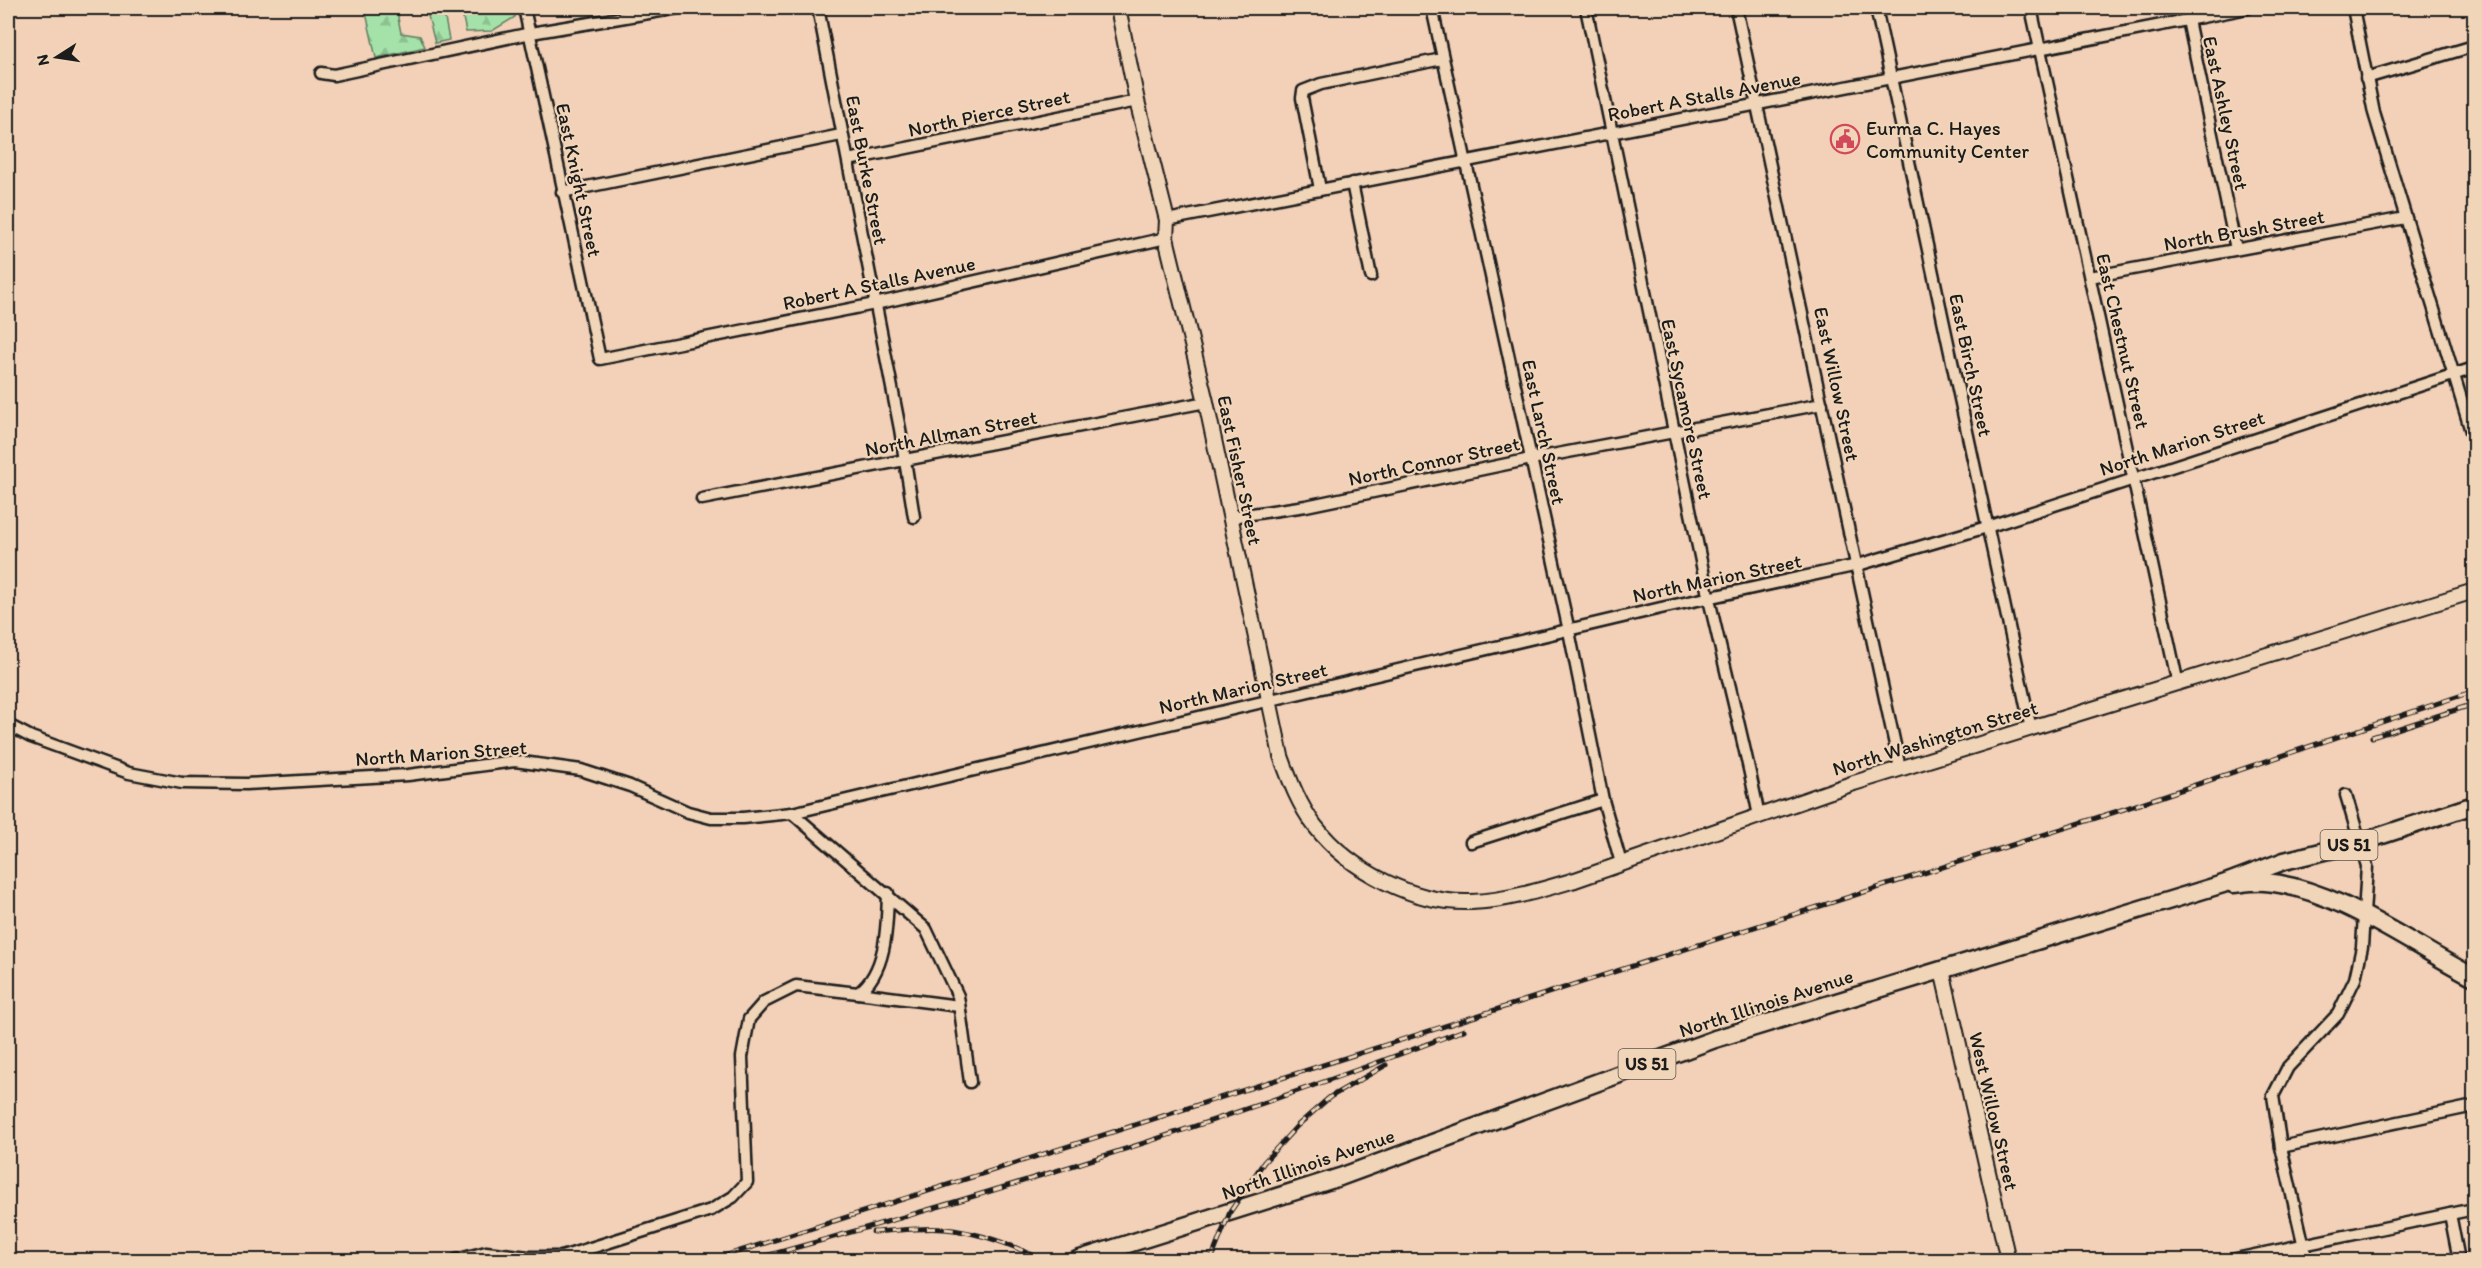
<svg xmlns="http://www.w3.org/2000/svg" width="2482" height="1268" font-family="Itim,sans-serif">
<defs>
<pattern id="forest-firs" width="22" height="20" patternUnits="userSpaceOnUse" patternTransform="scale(1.5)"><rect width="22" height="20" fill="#a5e2a9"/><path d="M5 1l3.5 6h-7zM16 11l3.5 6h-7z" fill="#8dc191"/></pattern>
</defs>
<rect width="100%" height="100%" fill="#f3d1b8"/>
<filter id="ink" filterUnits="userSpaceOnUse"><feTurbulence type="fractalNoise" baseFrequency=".0167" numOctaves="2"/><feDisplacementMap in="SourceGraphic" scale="12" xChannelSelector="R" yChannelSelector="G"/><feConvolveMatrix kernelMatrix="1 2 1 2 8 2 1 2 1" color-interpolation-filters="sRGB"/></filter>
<g filter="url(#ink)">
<g fill="url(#forest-firs)" stroke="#607f62" stroke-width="1.5">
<polygon points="365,8 400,8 398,18 401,33 420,36 425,47 376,58"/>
<polygon points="426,8 443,8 449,40 435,43"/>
<polygon points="461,8 512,8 515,17 492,31 466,32"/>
</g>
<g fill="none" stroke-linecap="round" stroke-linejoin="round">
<g stroke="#1c1c1c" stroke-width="15">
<g id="street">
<polyline points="524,8 600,359 875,304 1166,238"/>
<polyline points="818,8 900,429 914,517"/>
<polyline points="1432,8 1569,631 1603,800 1621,863"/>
<path d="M1586,8C1625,202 1666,396 1707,590C1724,666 1744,740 1759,816"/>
<polyline points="1736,8 1900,768"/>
<polyline points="1876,8 2031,729"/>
<polyline points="2031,8 2178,684"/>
<polyline points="2353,8 2374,113 2474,441"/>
<polyline points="2188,20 2236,249"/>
<polyline points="321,73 334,75 531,33 678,8"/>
<polyline points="2366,78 2474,46"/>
<polyline points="848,160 1137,101"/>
<polyline points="1352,183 1371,276"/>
<polyline points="1320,189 1302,98 1303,91 1321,84 1442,59"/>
<polyline points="562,192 841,135"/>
<polyline points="1167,220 2248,8"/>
<polyline points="2090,277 2405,218"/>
<polyline points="702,499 1206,402"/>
<polyline points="1231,517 1306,506 1531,459 1822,404"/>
<polyline points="8,725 31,737 129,773 182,783 246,784 408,775 515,761 581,770 630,786 688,812 711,818 743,818 792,813 1661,608 1858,565 1987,527 2474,368"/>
<polyline points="792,813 926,929 958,996 970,1082"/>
<polyline points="1471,842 1603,800"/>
<polyline points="858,993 959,1006"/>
<polyline points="2281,1147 2474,1106"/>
<polyline points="2450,1214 2459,1260"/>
<path d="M456,1260L486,1252L529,1257H562L711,1210L733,1197L747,1182L742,1057L749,1019L764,1002L796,986L858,993C887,972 887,926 888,893"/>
<polyline points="2231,1260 2474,1209"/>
<polyline points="2307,1260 2281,1147 2273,1096 2288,1067 2338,1014 2355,979 2362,947 2367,866 2346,795"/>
</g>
</g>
<g stroke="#1c1c1c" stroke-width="18">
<g id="secondary">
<path d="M1118,8L1137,101L1167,220L1166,238L1206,402L1281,756C1290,781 1299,805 1315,826C1350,871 1414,904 1471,902C1506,901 1541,890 1575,880L1854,783L2474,591"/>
<polyline points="1942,970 2008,1260"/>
</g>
</g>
<g stroke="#1c1c1c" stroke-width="21">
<g id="primary">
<path d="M2233,884C2243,883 2255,881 2265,882C2337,888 2411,945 2474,977"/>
<polyline points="1077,1260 1340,1177 1715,1039 2223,884 2284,861 2358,843 2474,805"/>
</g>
</g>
<use href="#street" stroke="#f1d5b8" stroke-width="10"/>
<use href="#secondary" stroke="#f1d5b8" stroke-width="14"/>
<use href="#primary" stroke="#f1d5b8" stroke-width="16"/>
<g stroke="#1c1c1c" stroke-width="5">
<g id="rail">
<polyline points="2372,737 2474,704"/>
<path d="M873,1232C896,1231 921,1227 944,1229C978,1232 1013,1245 1043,1260"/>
<polyline points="712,1260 2118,811 2474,691"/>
<path d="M751,1260C992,1194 1230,1120 1464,1030"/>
<polyline points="1211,1260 1230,1212 1264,1162 1297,1126 1330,1097 1386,1065"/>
</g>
</g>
<use href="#rail" stroke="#f1d5b8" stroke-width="3" stroke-dasharray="9" stroke-linecap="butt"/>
</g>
</g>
<defs>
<g id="civic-ring" transform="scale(1.5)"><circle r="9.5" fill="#f1d5b8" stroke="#d1495b" stroke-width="1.5"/><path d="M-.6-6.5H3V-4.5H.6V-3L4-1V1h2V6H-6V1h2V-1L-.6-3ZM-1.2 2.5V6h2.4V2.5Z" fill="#d1495b"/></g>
</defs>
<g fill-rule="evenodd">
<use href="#civic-ring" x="1845" y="139"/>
</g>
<g text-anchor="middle" stroke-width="4.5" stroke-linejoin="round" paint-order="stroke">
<g fill="#f1d5b8" stroke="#5c544b" stroke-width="1.5">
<rect x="2320.5" y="830" width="57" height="30" rx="4.5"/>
<rect x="1618.5" y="1049" width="57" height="30" rx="4.5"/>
</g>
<g font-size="18" font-weight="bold" fill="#1c1c1c">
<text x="2349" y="851">US 51</text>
<text x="1647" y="1070">US 51</text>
</g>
<g font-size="20" fill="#1c1c1c" stroke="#f1d5b8">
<text transform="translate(1704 96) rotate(-11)" y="7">Robert A Stalls Avenue</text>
<text transform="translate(989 113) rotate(-12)" y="7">North Pierce Street</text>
<text transform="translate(2226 113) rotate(78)" y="7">East Ashley Street</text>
<text transform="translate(867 170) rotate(79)" y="7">East Burke Street</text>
<text transform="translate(579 180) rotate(78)" y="7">East Knight Street</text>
<text transform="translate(2244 230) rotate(-10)" y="7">North Brush Street</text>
<text transform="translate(879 283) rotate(-12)" y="7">Robert A Stalls Avenue</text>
<text transform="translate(2123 341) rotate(77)" y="7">East Chestnut Street</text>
<text transform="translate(1971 365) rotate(78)" y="7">East Birch Street</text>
<text transform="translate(1837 384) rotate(78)" y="7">East Willow Street</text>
<text transform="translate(1687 409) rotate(78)" y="7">East Sycamore Street</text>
<text transform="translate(1544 432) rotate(78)" y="7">East Larch Street</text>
<text transform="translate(951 433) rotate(-11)" y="7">North Allman Street</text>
<text transform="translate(2182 443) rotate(-18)" y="7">North Marion Street</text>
<text transform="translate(1434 461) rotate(-12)" y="7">North Connor Street</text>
<text transform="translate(1240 470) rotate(78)" y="7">East Fisher Street</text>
<text transform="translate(1717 578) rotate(-12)" y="7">North Marion Street</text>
<text transform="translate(1243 688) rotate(-13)" y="7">North Marion Street</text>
<text transform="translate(1935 738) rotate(-17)" y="7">North Washington Street</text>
<text transform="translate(441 753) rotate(-4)" y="7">North Marion Street</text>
<text transform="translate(1766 1003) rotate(-18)" y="7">North Illinois Avenue</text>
<text transform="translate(1994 1111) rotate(77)" y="7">West Willow Street</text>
<text transform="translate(1308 1164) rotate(-19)" y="7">North Illinois Avenue</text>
</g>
<g font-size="20" fill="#1c1c1c" stroke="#f1d5b8" text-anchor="start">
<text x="1866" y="135">Eurma C. Hayes<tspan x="1866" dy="23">Community Center</tspan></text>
</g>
</g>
<rect width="2482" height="1268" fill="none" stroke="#f1d5b8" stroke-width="30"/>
<rect x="15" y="15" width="2452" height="1238" fill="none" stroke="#1c1c1c" stroke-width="2" filter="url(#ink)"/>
<g transform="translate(57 57) rotate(258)" stroke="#f1d5b8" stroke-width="4.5" paint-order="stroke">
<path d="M0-4.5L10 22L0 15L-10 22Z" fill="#1c1c1c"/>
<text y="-9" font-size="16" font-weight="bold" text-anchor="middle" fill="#1c1c1c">N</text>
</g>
</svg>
